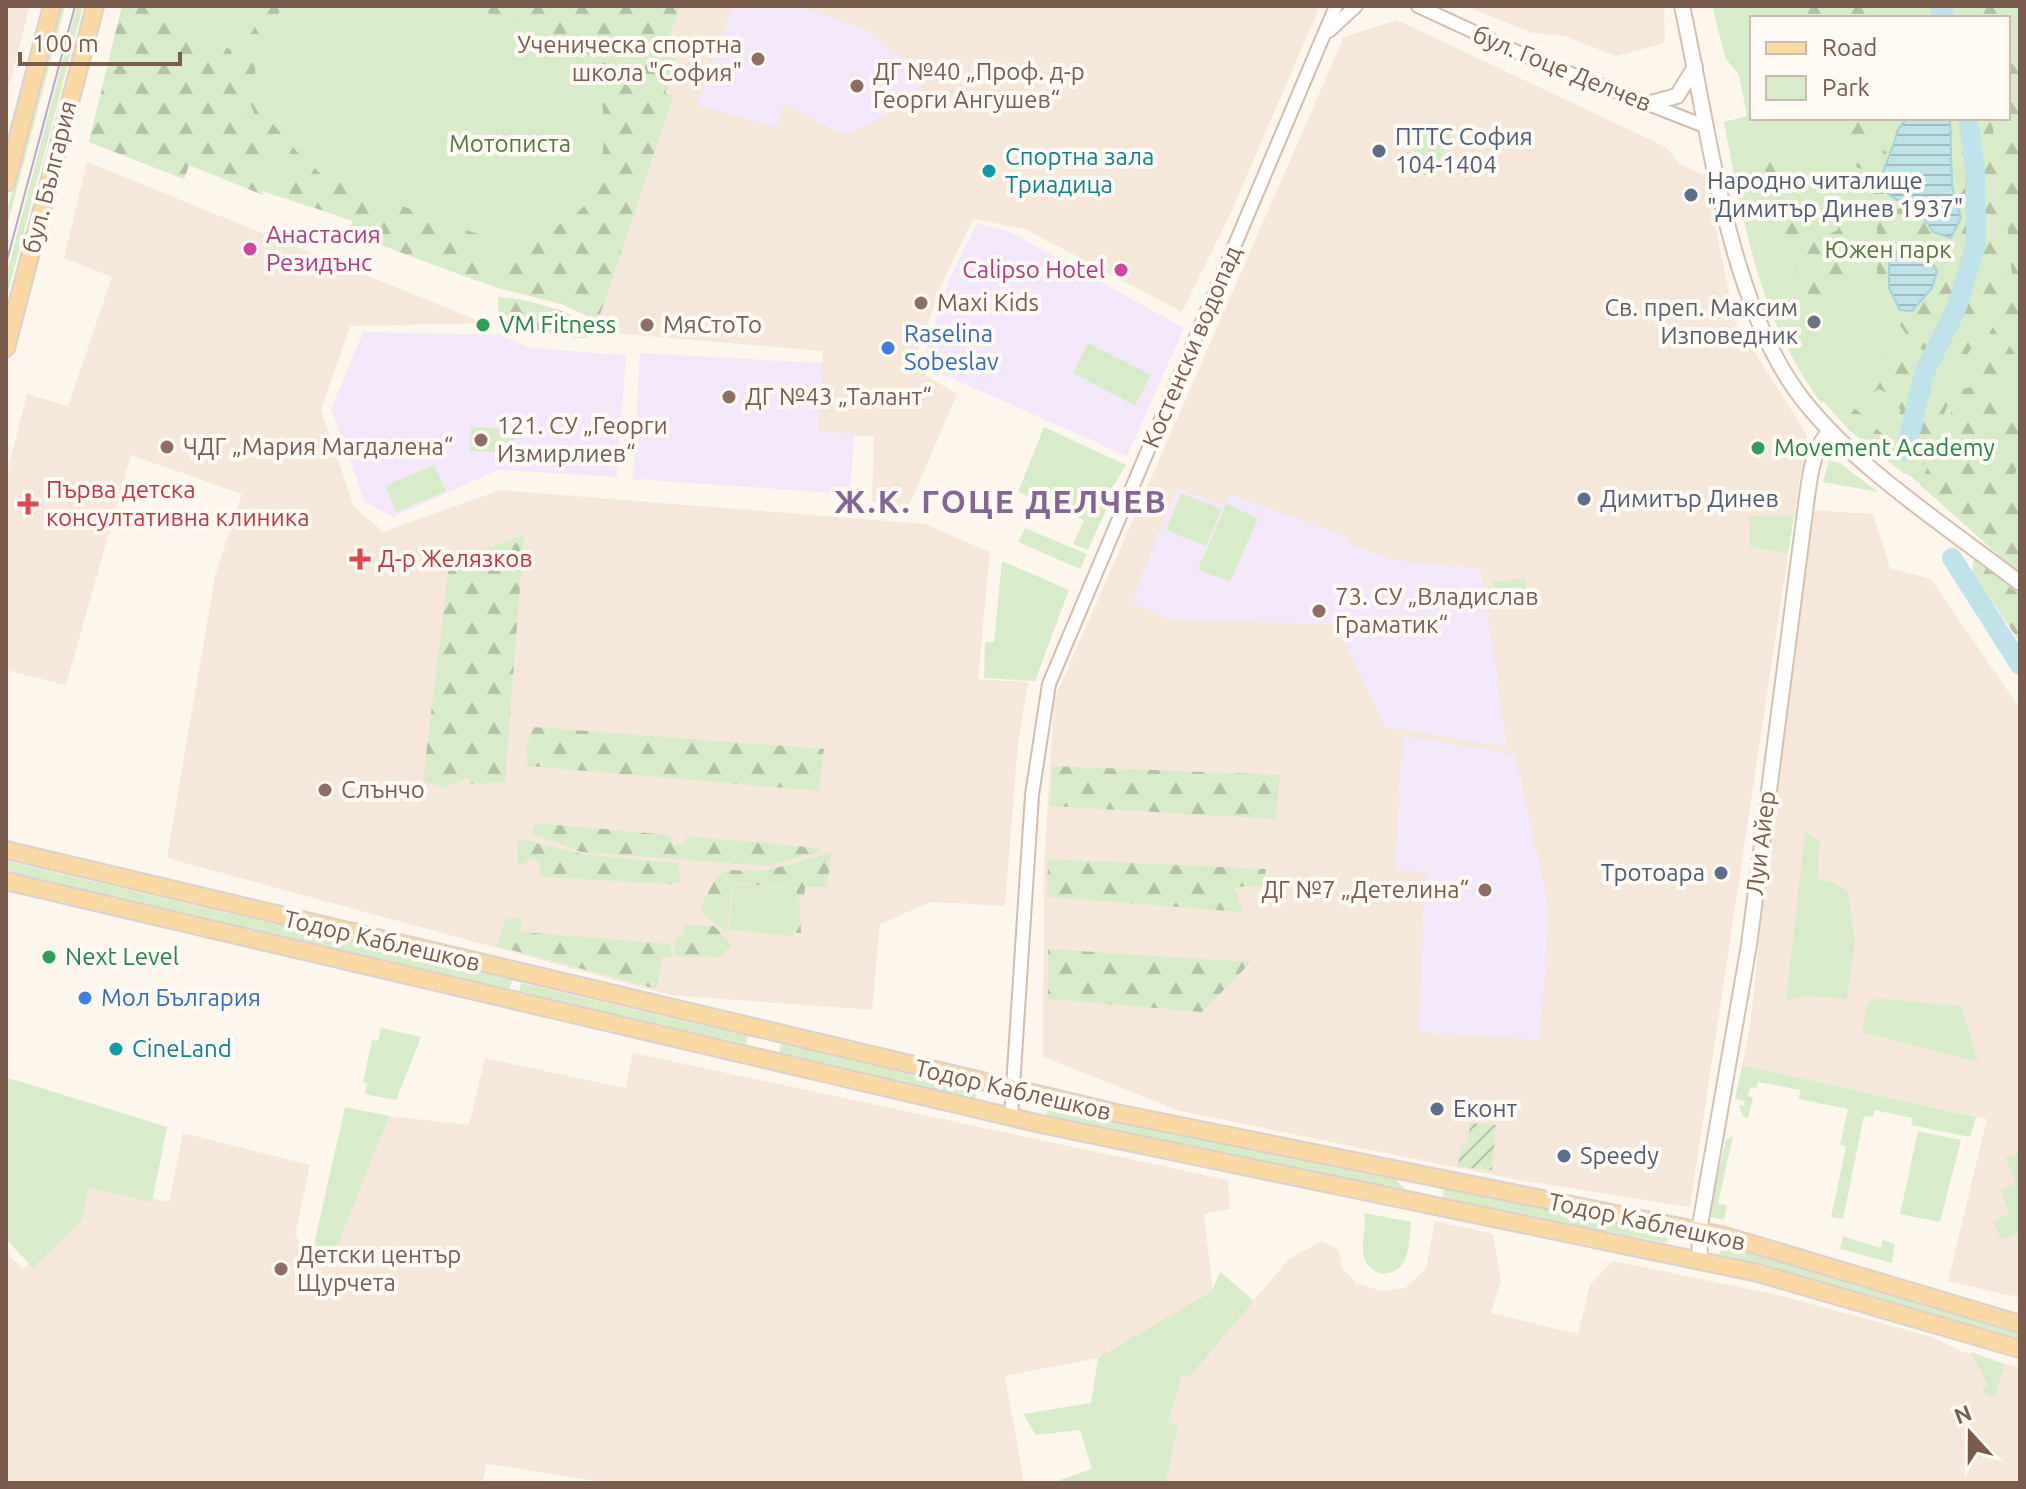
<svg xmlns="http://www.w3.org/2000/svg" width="2026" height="1489" font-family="Ubuntu,sans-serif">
<defs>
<pattern id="forest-firs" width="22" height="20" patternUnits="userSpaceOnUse" patternTransform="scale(2)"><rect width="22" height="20" fill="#d8ecc9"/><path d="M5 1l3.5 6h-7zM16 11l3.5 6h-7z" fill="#b4c2a5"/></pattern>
<pattern id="garden-furrows" width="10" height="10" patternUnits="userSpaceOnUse" patternTransform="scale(2)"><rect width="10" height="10" fill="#d8ecc9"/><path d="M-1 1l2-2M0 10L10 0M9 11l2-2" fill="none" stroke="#b4c2a5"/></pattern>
<pattern id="water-rules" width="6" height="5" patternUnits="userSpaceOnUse" patternTransform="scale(2)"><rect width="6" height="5" fill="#bfe3e8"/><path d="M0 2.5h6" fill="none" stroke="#a0bbbe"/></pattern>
</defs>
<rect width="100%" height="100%" fill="#fdf6ec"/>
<g fill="#f5e8da">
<polygon points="6,6 30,6 6,97"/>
<polygon points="680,6 1320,6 1229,217 1182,312 1025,229 973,219 939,290 915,360 927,376 957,394 908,508 872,501 874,437 818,432 823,351 622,334 598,321 673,96 665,93 678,49 667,45"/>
<polygon points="1465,6 1664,6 1665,43 1616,56 1564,36 1533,33"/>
<polygon points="1397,20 1666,147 1680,164 1705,176 1735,321 1807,435 1794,515 1749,517 1751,547 1788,554 1690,1207 1513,1179 1180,1111 1043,1057 1044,866 1054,700 1344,37"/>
<polygon points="87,162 484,323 350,326 321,410 354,507 383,532 500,490 925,524 990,552 978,679 1028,682 1018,744 1005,906 931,902 880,924 872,1010 670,995 167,858 215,576 242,494 131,455 66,685 6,670 6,477 27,394 68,406 112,277 64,258"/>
<polygon points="1814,510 1873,514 1890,568 1931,579 2020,709 2020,1298 1948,1281 1987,1119 1742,1065 1750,1026 1773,810"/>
<polygon points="633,1053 1228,1180 1230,1209 1204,1214 1213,1291 1098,1358 1005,1376 1024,1483 609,1483 487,1464 482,1483 6,1483 6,1253 23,1269 75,1222 85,1183 169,1202 183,1133 310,1165 295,1236 312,1253 333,1257 389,1116 469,1125 485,1058 625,1088"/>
<polygon points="1435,1221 1493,1234 1501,1280 1491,1313 1578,1334 1590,1285 1613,1261 1782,1296 1932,1337 1961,1351 2020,1368 2020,1483 1166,1483 1178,1426 1168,1423 1182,1375 1189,1377 1289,1259 1321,1241 1339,1250 1342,1268 1356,1283 1381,1291 1405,1288 1426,1268"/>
</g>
<g fill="#f3e8fa">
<polygon points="732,6 796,6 825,15 867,30 892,52 931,72 913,100 844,136 784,104 776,127 697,105"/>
<polygon points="977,223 1012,233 1184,328 1127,456 922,365 949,280"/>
<polygon points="363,332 500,335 532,348 626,355 617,477 498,470 393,517 365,502 331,409"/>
<polygon points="640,353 823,363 818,431 854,434 850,494 633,479"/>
<polygon points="1176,488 1224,506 1230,494 1344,536 1350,544 1393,560 1481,569 1507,747 1385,727 1342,637 1334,633 1333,624 1170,620 1132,602"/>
<polygon points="1402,736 1515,754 1549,909 1540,1040 1419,1032 1425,872 1395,870"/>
</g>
<g fill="#d8ecc9" fill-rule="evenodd">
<polygon points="60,6 65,6 6,230 6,215"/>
<polygon points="77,6 83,6 6,300 6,276"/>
<path d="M122,6H680L667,44L679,49L665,93L673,96L598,321L562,304L498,288L349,233L353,221C298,202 244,187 189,165L184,179L89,142Z"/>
<path d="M1712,6H2020V574L1936,496L1849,430L1824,401L1821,403C1759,318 1743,223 1724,122L1747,116L1739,75L1726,59ZM1752,18H2008V118H1752Z"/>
<polygon points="1428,120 1453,130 1433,178 1408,167"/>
<polygon points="1088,343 1151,375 1135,405 1073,373"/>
<polygon points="471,427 515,429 514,453 470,451"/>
<polygon points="1044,427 1126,465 1112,488 1115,490 1088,550 1073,544 1084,520 1018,492"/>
<polygon points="1829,460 1841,464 1878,492 1823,482"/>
<polygon points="434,465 446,491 396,512 385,486"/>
<polygon points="1181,493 1221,509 1206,546 1166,530"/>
<polygon points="1226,504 1258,518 1230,582 1198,569"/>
<polygon points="1794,515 1788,554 1750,547 1749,516"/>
<polygon points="1025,528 1087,554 1080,569 1018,542"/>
<polygon points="1002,561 1069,590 1035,681 984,678 985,642 994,642"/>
<polygon points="1525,578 1528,604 1496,608 1492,582"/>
<polygon points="1805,832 1820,841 1817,879 1833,882 1848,892 1855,940 1847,999 1803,996 1786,1002"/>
<polygon points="6,861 512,980 509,991 6,873"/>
<polygon points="733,884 797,889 793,936 729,930"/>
<polygon points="521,983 748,1036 746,1044 519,994"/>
<polygon points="1878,998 1961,1006 1978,1062 1862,1032 1867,1004"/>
<polygon points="381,1028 421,1037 396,1100 365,1094 367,1083 363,1082 372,1040 378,1041"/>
<polygon points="781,1043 977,1091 974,1100 779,1053"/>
<polygon points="1742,1065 1976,1117 1970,1137 1911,1125 1913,1118 1875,1110 1873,1117 1864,1116 1843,1219 1831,1217 1846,1147 1840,1145 1848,1109 1799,1099 1800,1090 1758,1082 1756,1088 1750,1087 1748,1096 1753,1098 1748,1118 1743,1116 1739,1105 1744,1106 1745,1101 1735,1099"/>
<polygon points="6,1077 167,1127 152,1202 89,1188 81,1222 33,1268 6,1239"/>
<polygon points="345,1107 389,1116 333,1257 312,1253"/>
<polygon points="1048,1107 1382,1176 1395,1179 1409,1193 1045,1118"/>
<polygon points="1918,1131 1961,1140 1940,1222 1900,1214"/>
<polygon points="1733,1136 1718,1203 1727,1206 1724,1220 1708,1216 1726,1140"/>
<polygon points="2020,1152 2020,1232 2001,1240 1993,1221 2010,1214 2000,1190 2016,1183 2005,1158"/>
<polygon points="1444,1189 1669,1231 1667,1243 1442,1200"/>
<path d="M1364,1213L1411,1222C1408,1244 1411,1273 1382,1274C1351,1264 1368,1236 1364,1213Z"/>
<polygon points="1843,1236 1880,1248 1883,1240 1895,1244 1892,1263 1840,1249"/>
<polygon points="1723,1244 2020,1330 2020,1341 1719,1255"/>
<polygon points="1220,1272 1254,1301 1189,1377 1182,1375 1168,1422 1178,1425 1166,1483 1051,1483 1092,1469 1080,1430 1036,1435 1023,1414 1091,1403 1098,1358 1212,1291"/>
<polygon points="1971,1352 2004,1364 1995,1396 1988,1397 1982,1390 1989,1386"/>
</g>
<g fill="url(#forest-firs)">
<polygon points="122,6 153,6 152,12 176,20 231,50 241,102 269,163 256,173 263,195 189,165 184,179 89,142"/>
<path d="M259,6H284L263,35L255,71L258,98L274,125L298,153L324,177L491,239L477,281L349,233L353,221L283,197L289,179C267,142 238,96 245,50C247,37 258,23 264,11Z"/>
<path d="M467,6H680L667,44L679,49L665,93L673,96L598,321L562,304L498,288C502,276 505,258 511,247C517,237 562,229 576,214C602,190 599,179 603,149C616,54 543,31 467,6Z"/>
<polygon points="1806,6 1889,6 1898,18 1809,18"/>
<polygon points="1908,6 2020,6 2020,18 2008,21 2008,18 1912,18"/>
<polygon points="2008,59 2020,73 2020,280 2013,284 1996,118 2008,118"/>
<path d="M1760,118L1767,151L1773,150L1777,176L1783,184L1779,192L1775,193C1764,172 1759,151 1754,126Z"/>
<path d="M1833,118H1849L1850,122L1854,118H1889L1862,169C1841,164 1839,137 1833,118Z"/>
<path d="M1899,118H1908C1892,135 1876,169 1881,192L1924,218L1933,233L1959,201L1952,186L1950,118H1992L2007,286L1990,310L1961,368L1915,346L1877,294V222L1871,178Z"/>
<path d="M1843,194C1872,217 1853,224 1840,247L1841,257L1850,270L1842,277L1835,275L1838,289L1834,300L1812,301L1778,234V201L1798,196L1821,229L1829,234L1838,230L1840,218L1832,203V196Z"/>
<polygon points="2013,295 2020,298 2020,330 2006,341 2016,355 2012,363 2004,358 1999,362 2008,386 2006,391 1977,377 1975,368 1999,312"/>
<path d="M498,297C524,298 584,313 598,335C575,345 516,328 498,310Z"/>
<path d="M1893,344L1914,362L1953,384L1954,389L1924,464L1904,474L1849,430L1823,401C1850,394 1870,424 1888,439V433L1901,411L1893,396L1879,389L1864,398L1851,387L1877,364Z"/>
<polygon points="1971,387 2007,404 2020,426 2020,459 2015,473 2020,493 2020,574 1920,485 1961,389"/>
<polygon points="524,534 505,782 471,784 468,778 443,788 423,780 449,564"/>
<polygon points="1974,557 2020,595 2020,642 1972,573"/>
<polygon points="533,727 824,749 819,791 528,766 526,748"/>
<polygon points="1052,766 1280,775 1276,819 1050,806"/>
<polygon points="536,823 670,835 673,845 685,844 687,836 818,848 819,852 767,866 581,852 531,833"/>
<polygon points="517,838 581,854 678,863 681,881 670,884 541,877 539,860 530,859 518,865"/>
<path d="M831,852L827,887H805L804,897H799L801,933H794L797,888L732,883L727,934L700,910C726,851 721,877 770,869C791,865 811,857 831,852Z"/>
<polygon points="1048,859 1266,869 1263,886 1234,887 1243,912 1047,897"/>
<polygon points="521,918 521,932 671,944 671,957 662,957 657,989 497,946 506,919"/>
<polygon points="684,925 714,926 732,945 720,957 674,956 675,939 684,934"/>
<polygon points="1048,949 1251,962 1202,1012 1048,999"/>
</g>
<polygon fill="url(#garden-furrows)" points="1470,1123 1496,1125 1492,1170 1458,1167 1461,1143 1468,1143"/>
<g fill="url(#water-rules)" stroke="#a5d3da" stroke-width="2">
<polygon points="1908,118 1950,118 1952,186 1961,218 1951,238 1933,232 1924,218 1878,187 1899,128"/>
<polygon points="1896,256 1932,263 1937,271 1932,288 1912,311 1900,310 1889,288 1889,261"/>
</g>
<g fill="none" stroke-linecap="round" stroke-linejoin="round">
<g stroke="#bfe3e8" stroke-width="20">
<polyline points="1940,6 1945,18"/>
<polyline points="1906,451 1924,373 1957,307 1976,243 1975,170 1968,118"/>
<polyline points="1952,558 2020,665"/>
</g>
<g stroke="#d1beb0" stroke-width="16">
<g id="tertiary">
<polyline points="1418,6 1528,57 1707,127"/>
<polyline points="1329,31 1356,6"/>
<polyline points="1011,1117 1032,795 1049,684 1336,6"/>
</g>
</g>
<g stroke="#d6c0b0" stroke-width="18">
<g id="secondary">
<path d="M1682,6C1708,123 1726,291 1795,389C1847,463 1948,527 2020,583"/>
<polyline points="1647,104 1677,96 1695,67"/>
<path d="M1700,1260L1699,1231L1749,945L1806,504C1810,477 1811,451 1830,431"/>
</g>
</g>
<g stroke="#dad1cd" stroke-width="20">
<g id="primary">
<polyline points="6,183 52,6"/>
<polyline points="6,348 95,6"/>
<polyline points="6,850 1121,1114 1725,1236 2020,1324"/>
<polyline points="6,881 1041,1124 1758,1273 2020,1349"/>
</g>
</g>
<use href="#tertiary" stroke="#fff" stroke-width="12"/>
<use href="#secondary" stroke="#fff" stroke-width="14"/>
<use href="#primary" stroke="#fbd9a5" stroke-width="16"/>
<polyline stroke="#b9a8c9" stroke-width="2" points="6,264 75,6"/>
</g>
<g fill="#8d6e63" stroke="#fffaf3" stroke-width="3">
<circle cx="758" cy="59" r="8"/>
<circle cx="857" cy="86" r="8"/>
<circle cx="921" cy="303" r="8"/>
<circle cx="647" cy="325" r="8"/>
<circle cx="729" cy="397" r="8"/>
<circle cx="481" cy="440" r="8"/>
<circle cx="167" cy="447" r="8"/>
<circle cx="1319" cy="611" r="8"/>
<circle cx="325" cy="790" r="8"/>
<circle cx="1485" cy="890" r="8"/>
<circle cx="281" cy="1269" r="8"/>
</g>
<g fill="#5c6f8a" stroke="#fffaf3" stroke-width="3">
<circle cx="1379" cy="151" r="8"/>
<circle cx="1691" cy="195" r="8"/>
<circle cx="1584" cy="499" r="8"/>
<circle cx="1721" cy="873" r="8"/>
<circle cx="1437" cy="1109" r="8"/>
<circle cx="1564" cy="1156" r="8"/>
</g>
<g fill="#0f9aa8" stroke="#fffaf3" stroke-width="3">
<circle cx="989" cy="171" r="8"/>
<circle cx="116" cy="1049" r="8"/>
</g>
<g fill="#d1479c" stroke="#fffaf3" stroke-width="3">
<circle cx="250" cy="249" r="8"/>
<circle cx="1121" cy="270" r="8"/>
</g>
<circle fill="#6b7280" stroke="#fffaf3" stroke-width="3" cx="1814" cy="322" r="8"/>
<g fill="#2e9e5b" stroke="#fffaf3" stroke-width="3">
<circle cx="483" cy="325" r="8"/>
<circle cx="1758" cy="448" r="8"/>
<circle cx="49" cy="957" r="8"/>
</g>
<g fill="#3f7fe0" stroke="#fffaf3" stroke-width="3">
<circle cx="888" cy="348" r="8"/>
<circle cx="85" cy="998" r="8"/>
</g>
<g fill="#e0444e" stroke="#fffaf3" stroke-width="3">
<path d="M24 492h8v8h8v8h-8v8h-8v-8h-8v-8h8z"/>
<path d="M356 547h8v8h8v8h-8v8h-8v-8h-8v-8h8z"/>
</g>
<g text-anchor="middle" stroke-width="8" stroke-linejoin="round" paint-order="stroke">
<g font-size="24" fill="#785e54" stroke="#fffaf3" text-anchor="start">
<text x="742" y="53" text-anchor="end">Ученическа спортна<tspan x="742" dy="28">школа "София"</tspan></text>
<text x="873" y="80">ДГ №40 „Проф. д-р<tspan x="873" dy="28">Георги Ангушев“</tspan></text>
<text x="937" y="311">Maxi Kids</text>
<text x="663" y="333">МяСтоТо</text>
<text x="745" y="405">ДГ №43 „Талант“</text>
<text x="497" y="434">121. СУ „Георги<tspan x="497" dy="28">Измирлиев“</tspan></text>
<text x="183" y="455">ЧДГ „Мария Магдалена“</text>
<text x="1335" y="605">73. СУ „Владислав<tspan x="1335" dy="28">Граматик“</tspan></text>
<text x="341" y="798">Слънчо</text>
<text x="1469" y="898" text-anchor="end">ДГ №7 „Детелина“</text>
<text x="297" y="1263">Детски център<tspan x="297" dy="28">Щурчета</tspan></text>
</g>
<g font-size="24" fill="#7a5c4d" stroke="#fffaf3">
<text transform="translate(1562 69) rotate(22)" y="8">бул. Гоце Делчев</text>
<text transform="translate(50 177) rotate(-76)" y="8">бул. България</text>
<text transform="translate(1192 347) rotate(-67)" y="8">Костенски водопад</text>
<text transform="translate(1761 843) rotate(-83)" y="8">Луи Айер</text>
<text transform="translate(382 941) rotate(13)" y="8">Тодор Каблешков</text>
<text transform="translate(1013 1090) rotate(13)" y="8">Тодор Каблешков</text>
<text transform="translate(1647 1222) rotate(12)" y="8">Тодор Каблешков</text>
</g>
<g font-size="24" fill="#4e5e75" stroke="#fffaf3" text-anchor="start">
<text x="1395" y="145">ПТТС София<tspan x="1395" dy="28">104-1404</tspan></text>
<text x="1707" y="189">Народно читалище<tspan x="1707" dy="28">"Димитър Динев 1937"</tspan></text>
<text x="1600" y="507">Димитър Динев</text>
<text x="1705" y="881" text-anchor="end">Тротоара</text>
<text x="1453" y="1117">Еконт</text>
<text x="1580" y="1164">Speedy</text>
</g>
<g font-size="24" fill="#537a41" stroke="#fffaf3">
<text x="510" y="152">Мотописта</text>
<text x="1888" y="258">Южен парк</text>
</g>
<g font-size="24" fill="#0d838f" stroke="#fffaf3" text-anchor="start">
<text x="1005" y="165">Спортна зала<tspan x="1005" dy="28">Триадица</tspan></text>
<text x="132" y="1057">CineLand</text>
</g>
<g font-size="24" fill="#b23c85" stroke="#fffaf3" text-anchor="start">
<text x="266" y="243">Анастасия<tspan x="266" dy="28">Резидънс</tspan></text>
<text x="1105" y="278" text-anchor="end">Calipso Hotel</text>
</g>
<g font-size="24" fill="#5b616d" stroke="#fffaf3" text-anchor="end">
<text x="1798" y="316">Св. преп. Максим<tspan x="1798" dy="28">Изповедник</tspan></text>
</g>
<g font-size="24" fill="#27864d" stroke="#fffaf3" text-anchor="start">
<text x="499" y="333">VM Fitness</text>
<text x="1774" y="456">Movement Academy</text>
<text x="65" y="965">Next Level</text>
</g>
<g font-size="24" fill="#366cbe" stroke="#fffaf3" text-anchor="start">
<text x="904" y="342">Raselina<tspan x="904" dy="28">Sobeslav</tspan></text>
<text x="101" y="1006">Мол България</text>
</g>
<g font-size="24" fill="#be3a42" stroke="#fffaf3" text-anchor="start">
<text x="46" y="498">Първа детска<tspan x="46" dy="28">консултативна клиника</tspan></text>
<text x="378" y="567">Д-р Желязков</text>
</g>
<g font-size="32" font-weight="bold" letter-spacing="2" fill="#846695" stroke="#fffaf3">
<text x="1001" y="513">Ж.К. ГОЦЕ ДЕЛЧЕВ</text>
</g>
</g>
<rect width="2026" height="1489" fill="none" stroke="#7a5c4d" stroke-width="16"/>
<rect x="1750" y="16" width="260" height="104" fill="#fffaf3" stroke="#cabbb1" stroke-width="2"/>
<rect x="1766" y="42" width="40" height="12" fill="#fbd9a5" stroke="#cabbb1" stroke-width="2"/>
<text x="1822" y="56" font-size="24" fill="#7a5c4d">Road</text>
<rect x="1766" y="76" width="40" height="24" fill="#d8ecc9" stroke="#cabbb1" stroke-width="2"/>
<text x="1822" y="96" font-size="24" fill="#7a5c4d">Park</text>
<g transform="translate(1970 1433) rotate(339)" stroke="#fffaf3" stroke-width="6" paint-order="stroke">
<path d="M0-6L14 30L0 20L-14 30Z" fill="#7a5c4d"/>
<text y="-12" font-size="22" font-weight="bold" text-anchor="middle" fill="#7a5c4d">N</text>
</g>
<path d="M20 52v12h160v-12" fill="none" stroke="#7a5c4d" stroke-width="4"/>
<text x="32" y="52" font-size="24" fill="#7a5c4d" stroke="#fffaf3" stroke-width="6" paint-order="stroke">100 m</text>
</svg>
